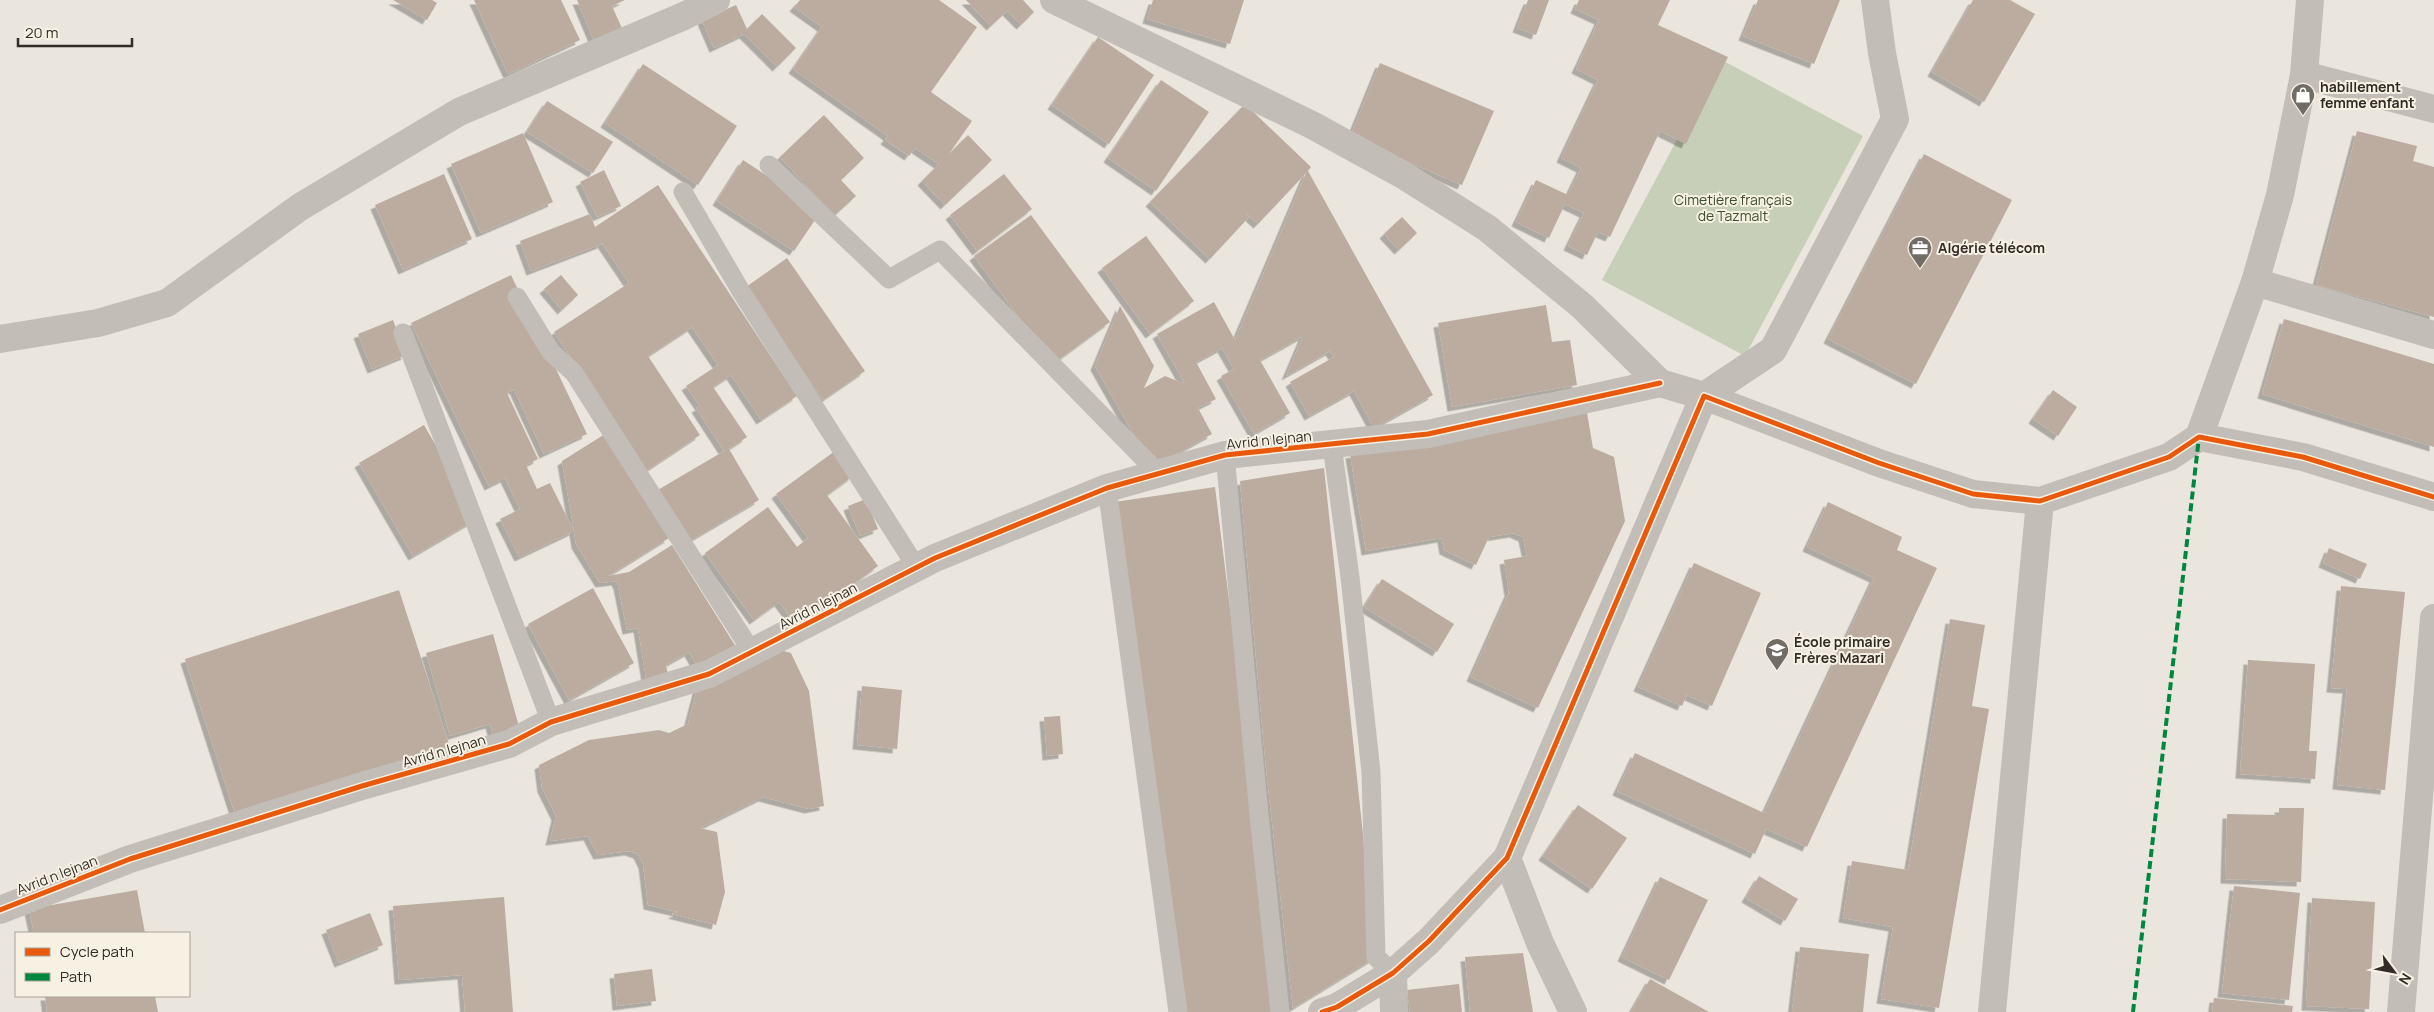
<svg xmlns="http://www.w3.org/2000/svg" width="2434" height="1012" font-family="Manrope,sans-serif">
<defs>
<filter id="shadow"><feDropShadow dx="-4.5" dy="4.5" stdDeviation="0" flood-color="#0004"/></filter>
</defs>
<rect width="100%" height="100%" fill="#eae6dd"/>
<polygon fill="#c8cfb8" points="1720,59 1863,136 1745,356 1602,280"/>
<g fill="#bcac9f" filter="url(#shadow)">
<polygon points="393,0 432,0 437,3 427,20"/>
<polygon points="474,0 561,0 580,40 508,74"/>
<polygon points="577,0 625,0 612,6 625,35 597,48"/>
<polygon points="800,0 939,0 977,27 931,92 972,121 949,154 968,135 992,160 945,205 922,181 939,164 915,148 909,156 885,140 888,136 793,69 822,27 794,7"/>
<polygon points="966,0 1023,0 1034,12 1021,25 1007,11 991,26"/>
<polygon points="1153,0 1244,0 1230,44 1147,19"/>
<polygon points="1528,0 1549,0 1536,35 1517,28"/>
<polygon points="1579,0 1670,0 1658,25 1728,57 1686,144 1660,131 1610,237 1598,232 1587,255 1568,246 1584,213 1565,204 1549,238 1516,222 1536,180 1568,195 1581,168 1561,158 1598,80 1576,69 1599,20 1575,9"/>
<polygon points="1758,0 1840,0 1814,64 1743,36"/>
<polygon points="1973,0 2010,0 2035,14 1984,102 1932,72"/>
<polygon points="736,5 747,29 762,14 796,48 777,67 744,34 714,48 702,20"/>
<polygon points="1098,37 1154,75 1109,144 1052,105"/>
<polygon points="1380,63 1494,111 1462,185 1350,137"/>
<polygon points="643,64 737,126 698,185 605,123"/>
<polygon points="1161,80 1209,112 1156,191 1108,158"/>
<polygon points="547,101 613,142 593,173 527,132"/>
<polygon points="1245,104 1311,167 1308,171 1433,395 1374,428 1354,391 1309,416 1290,382 1334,357 1330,351 1286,376 1303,336 1260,360 1290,413 1254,434 1221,376 1234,369 1222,348 1196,362 1216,399 1198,408 1212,434 1152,467 1095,366 1120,306 1154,366 1144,388 1165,376 1185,384 1157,334 1214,302 1235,340 1306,173 1258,224 1244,211 1249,217 1210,259 1150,202"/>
<polygon points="824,115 864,158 841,180 856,196 834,216 780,157"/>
<polygon points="2357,131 2417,146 2413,161 2434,167 2434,317 2316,285"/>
<polygon points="523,133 553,202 481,233 451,164"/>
<polygon points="1924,154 2012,200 1916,384 1828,339"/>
<polygon points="743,160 821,211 794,251 717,201"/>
<polygon points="604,170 621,206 597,217 580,182"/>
<polygon points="444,174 472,239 403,270 375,205"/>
<polygon points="1004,174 1032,209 977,251 950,215"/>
<polygon points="658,185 797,396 761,420 731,375 713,387 747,437 729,449 759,500 686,543 656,491 724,451 696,408 700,406 686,386 718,365 692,327 648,356 700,435 646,471 554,332 629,283 600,240 602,244 531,271 520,241 590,214 595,227"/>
<polygon points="1031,215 1110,322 1053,364 974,256"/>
<polygon points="1402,217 1417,233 1399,250 1384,234"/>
<polygon points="1146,236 1194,301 1150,334 1102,268"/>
<polygon points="787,258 865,371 823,400 746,287"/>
<polygon points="511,275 587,434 544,454 514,389 507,393 538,459 526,465 537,489 550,483 574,531 562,461 605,434 669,538 608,576 629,572 672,545 738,650 701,673 689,652 666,665 669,680 647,684 638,628 627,630 618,585 616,581 600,583 576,544 574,531 519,557 500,519 520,509 505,478 489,486 411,323"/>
<polygon points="561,275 578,295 562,310 544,289"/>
<polygon points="1546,305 1552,342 1570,340 1577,385 1452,407 1438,323"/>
<polygon points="2284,319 2434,364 2434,447 2262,394"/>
<polygon points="393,320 406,355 372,369 358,334"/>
<polygon points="2053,390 2077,407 2058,436 2033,419"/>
<polygon points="1587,413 1593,448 1614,457 1625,521 1538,708 1471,677 1509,592 1504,560 1527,556 1523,537 1514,533 1489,537 1476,565 1444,550 1442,538 1366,551 1350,454"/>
<polygon points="424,425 478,518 413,556 359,463"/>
<polygon points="835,451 853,476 827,495 878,566 797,626 779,602 754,620 705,553 768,507 797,547 808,538 776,494"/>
<polygon points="1324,468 1376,957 1293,1008 1266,768 1240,481"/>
<polygon points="1215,487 1280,1012 1178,1012 1108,503"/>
<polygon points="866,499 878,529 860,536 848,506"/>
<polygon points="1828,502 1902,537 1897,550 1937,568 1807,847 1766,829 1755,854 1617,791 1635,753 1764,813 1874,578 1807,547"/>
<polygon points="2329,548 2367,564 2360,579 2323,563"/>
<polygon points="1694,563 1761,593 1712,706 1687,695 1682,706 1638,687"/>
<polygon points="1382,579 1454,624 1437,652 1364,607"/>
<polygon points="2341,586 2405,592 2385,790 2337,785 2347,689 2331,688"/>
<polygon points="593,588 634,663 569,700 528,624"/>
<polygon points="399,590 450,747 236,817 185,659"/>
<polygon points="1950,619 1985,625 1972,706 1989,709 1939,1008 1881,999 1893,927 1843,918 1852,861 1908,870"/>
<polygon points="493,634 520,730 494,738 490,724 450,736 426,653"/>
<polygon points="773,648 791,653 809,691 824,806 809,809 763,797 700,828 717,832 725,892 716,925 672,914 678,912 648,905 643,864 638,854 629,851 598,855 588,836 550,841 556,816 542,788 539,765 589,740 659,730 669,733 688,724 698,686"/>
<polygon points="2248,660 2315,664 2309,751 2317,751 2315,779 2240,774"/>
<polygon points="862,686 902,690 897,749 857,745"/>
<polygon points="1060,716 1063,754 1047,756 1044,717"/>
<polygon points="1578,805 1627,838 1592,889 1543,856"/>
<polygon points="2279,808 2304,808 2301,882 2225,879 2227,814 2279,815"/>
<polygon points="1759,876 1798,899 1785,921 1746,898"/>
<polygon points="1660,877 1708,900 1669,980 1622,957"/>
<polygon points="2234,886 2300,893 2289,1000 2222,993"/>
<polygon points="137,890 145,933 34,933 29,909"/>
<polygon points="504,897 513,1012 465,1012 462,975 399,980 393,906"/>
<polygon points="2312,898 2375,902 2369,1009 2306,1006"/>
<polygon points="370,913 383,945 339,963 326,930"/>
<polygon points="1800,947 1869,954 1863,1012 1792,1012"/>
<polygon points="1523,953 1533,1012 1470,1012 1465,957"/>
<polygon points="652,969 656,1001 617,1006 614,974"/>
<polygon points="1650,979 1709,1012 1631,1012"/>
<polygon points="1459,984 1462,1012 1410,1012 1407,990"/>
<polygon points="45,996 155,996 158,1012 47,1012"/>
<polygon points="2214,998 2293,1006 2292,1012 2212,1012"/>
</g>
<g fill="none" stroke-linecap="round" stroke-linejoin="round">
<g stroke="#c2beb7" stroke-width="19">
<polyline points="769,165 889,279 940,250 1158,473"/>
<polyline points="683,192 742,293 917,568"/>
<polyline points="517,297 551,352 574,373 752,652"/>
<polyline points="403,333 551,722"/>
<polyline points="1332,445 1350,577 1371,772 1376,957 1393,973"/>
<polyline points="1225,455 1259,815 1280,1012"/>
<polyline points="1107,488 1178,1012"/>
</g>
<g stroke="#c2beb7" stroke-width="28">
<polyline points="1054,0 1312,125 1403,175 1487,228 1582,306 1660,383 1704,396 1773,350 1895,119 1882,53 1875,0"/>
<polyline points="2304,75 2434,109"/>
<polyline points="2255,282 2280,195 2304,75 2310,0"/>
<polyline points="0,339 98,323 167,303 300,207 459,112 684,16 716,0"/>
<polyline points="2199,437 2255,282 2434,335"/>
<polyline points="1507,858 1540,943 1573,1012"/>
<polyline points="0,910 130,859 362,786 509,744 551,722 709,674 935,558 1107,488 1225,455 1428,434 1660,383"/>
<polyline points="1393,973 1394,1012"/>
<polyline points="1322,1012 1337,1007 1393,973 1429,941 1507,858 1704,396 1879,463 1973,494 2040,501 2169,457 2199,437 2303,457 2434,497"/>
<polyline points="1992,1012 2040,501"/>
<polyline points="2401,1012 2434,618"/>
</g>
<polyline stroke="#00873e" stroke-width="4" stroke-dasharray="8 4" stroke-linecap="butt" points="2133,1012 2199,437"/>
<g stroke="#f7f1e4" stroke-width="8">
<g id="cycleway">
<polyline points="0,910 130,859 362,786 509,744 551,722 709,674 935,558 1107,488 1225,455 1428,434 1660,383"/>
<polyline points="1322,1012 1337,1007 1393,973 1429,941 1507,858 1704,396 1879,463 1973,494 2040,501 2169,457 2199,437 2303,457 2434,497"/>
</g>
</g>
<use href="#cycleway" stroke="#e8590c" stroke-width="5"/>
</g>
<defs>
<g id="shop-pin" transform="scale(1.25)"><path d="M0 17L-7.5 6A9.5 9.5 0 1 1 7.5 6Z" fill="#726c66" stroke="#f7f1e4"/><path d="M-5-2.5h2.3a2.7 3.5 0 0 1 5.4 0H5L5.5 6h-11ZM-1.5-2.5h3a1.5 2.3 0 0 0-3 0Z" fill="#fff"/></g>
<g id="office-pin" transform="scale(1.25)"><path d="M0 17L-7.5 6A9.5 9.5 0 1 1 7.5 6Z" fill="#726c66" stroke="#f7f1e4"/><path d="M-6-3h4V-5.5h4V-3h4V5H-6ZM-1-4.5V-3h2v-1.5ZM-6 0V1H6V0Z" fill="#fff"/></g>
<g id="school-pin" transform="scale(1.25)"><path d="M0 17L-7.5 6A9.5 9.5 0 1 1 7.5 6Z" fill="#726c66" stroke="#f7f1e4"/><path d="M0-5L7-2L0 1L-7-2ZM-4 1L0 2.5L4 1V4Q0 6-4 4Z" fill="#fff"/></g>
</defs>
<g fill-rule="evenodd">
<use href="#shop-pin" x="2303" y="95"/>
<use href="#office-pin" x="1920" y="248"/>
<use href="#school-pin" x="1777" y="650"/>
</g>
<g text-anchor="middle" stroke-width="4" stroke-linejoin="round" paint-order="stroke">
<g font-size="14" font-weight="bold" fill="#322b26" stroke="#f7f1e4" text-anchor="start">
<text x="2320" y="92">habillement<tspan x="2320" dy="16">femme enfant</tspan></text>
<text x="1938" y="253">Algérie télécom</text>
<text x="1794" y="647">École primaire<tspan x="1794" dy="16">Frères Mazari</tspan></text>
</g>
<g font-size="14" fill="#3c4e2b" stroke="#f7f1e4">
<text x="1733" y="205">Cimetière français<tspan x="1733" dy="16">de Tazmalt</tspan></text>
</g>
<g font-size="14" fill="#322b26" stroke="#f7f1e4">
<text transform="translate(1269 440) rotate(-6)" y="5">Avrid n lejnan</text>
<text transform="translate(818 606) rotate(-27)" y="5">Avrid n lejnan</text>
<text transform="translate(444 751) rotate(-16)" y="5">Avrid n lejnan</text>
<text transform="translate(57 875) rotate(-21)" y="5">Avrid n lejnan</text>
</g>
</g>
<rect x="15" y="932" width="175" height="65" fill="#f7f1e4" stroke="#a8a298"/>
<rect x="25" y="948" width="25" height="8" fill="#e8590c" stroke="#a8a298"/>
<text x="60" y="957" font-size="15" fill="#322b26">Cycle path</text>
<rect x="25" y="973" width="25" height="8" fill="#00873e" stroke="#a8a298"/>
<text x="60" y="982" font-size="15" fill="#322b26">Path</text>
<g transform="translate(2394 972) rotate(122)" stroke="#f7f1e4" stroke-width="4" paint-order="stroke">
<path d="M0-4L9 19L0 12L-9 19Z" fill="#322b26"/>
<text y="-8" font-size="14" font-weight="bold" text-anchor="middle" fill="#322b26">N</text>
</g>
<path d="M18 38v8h114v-8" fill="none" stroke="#322b26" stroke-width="2.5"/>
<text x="25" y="38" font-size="15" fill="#322b26" stroke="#f7f1e4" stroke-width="4" paint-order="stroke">20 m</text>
</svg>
